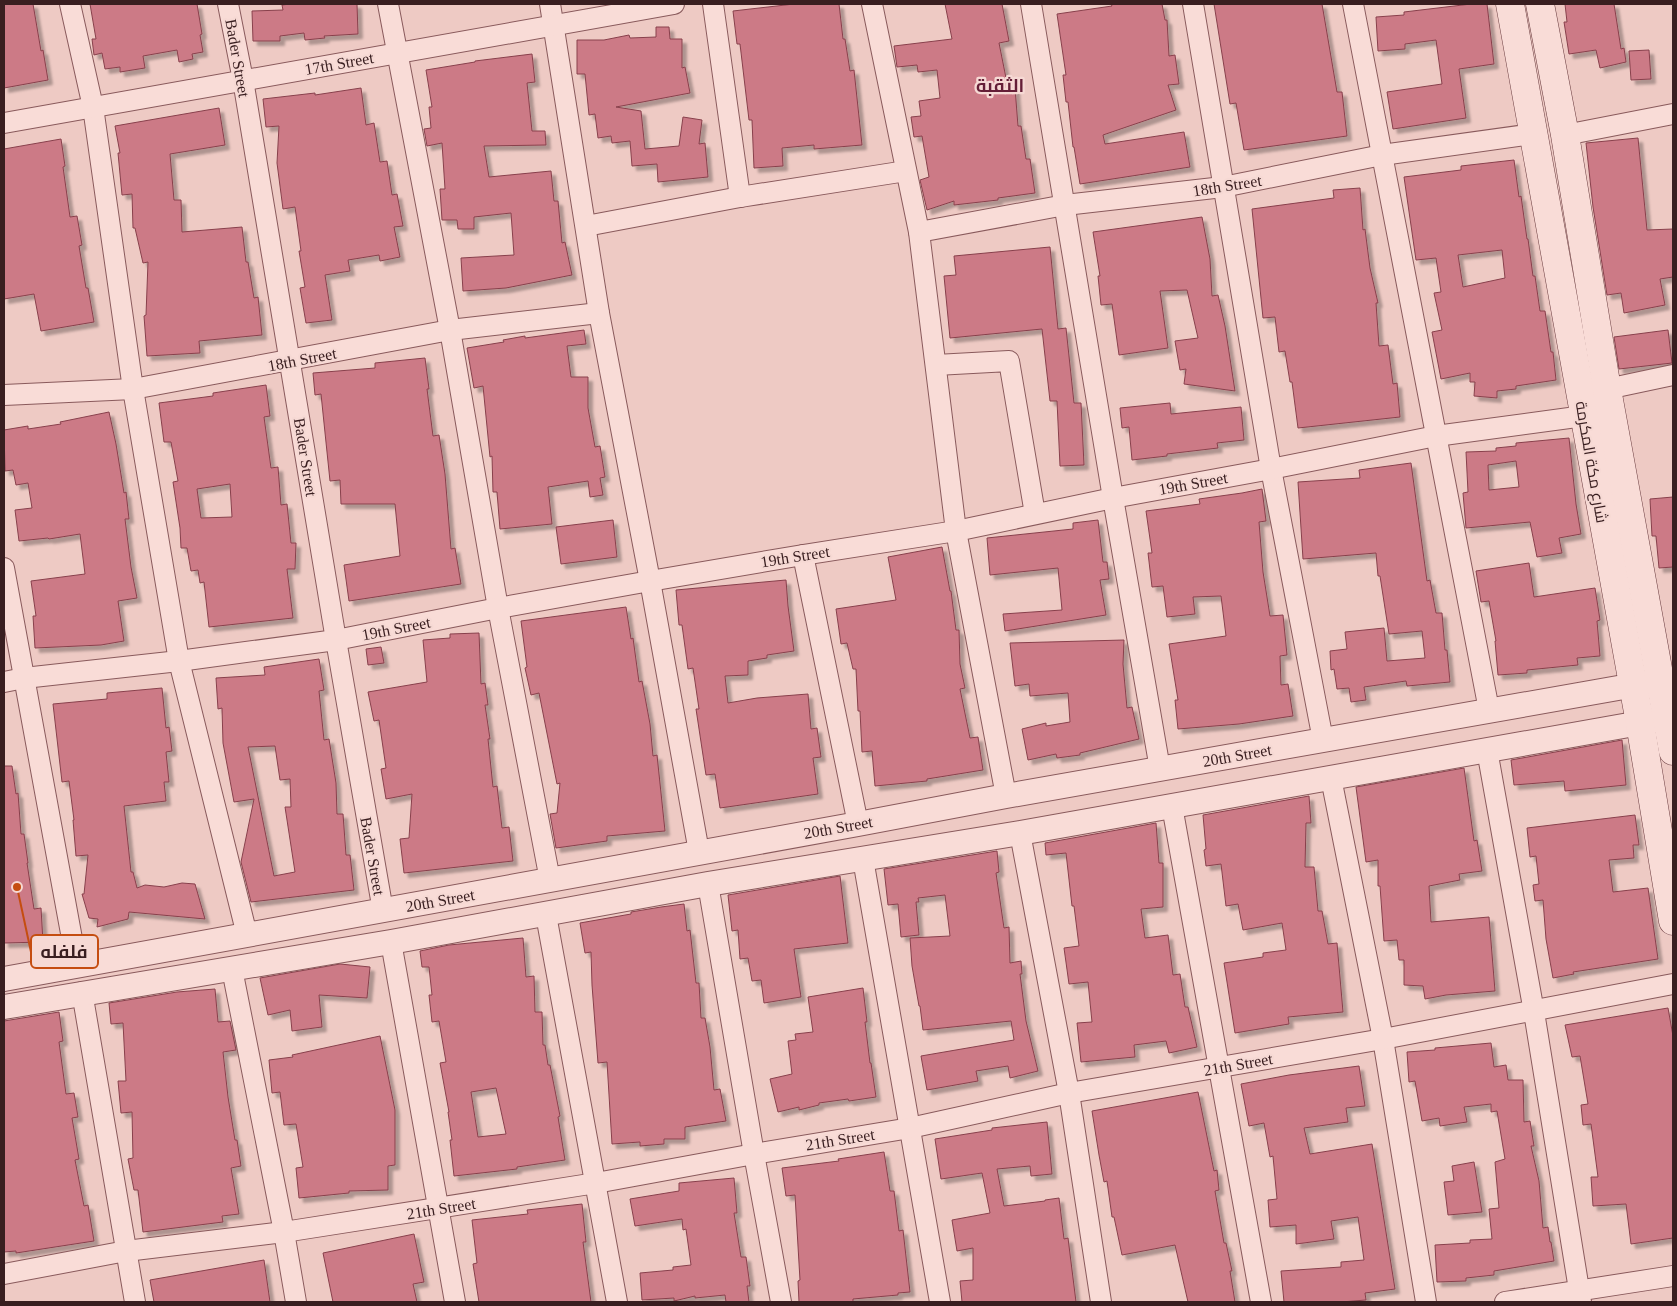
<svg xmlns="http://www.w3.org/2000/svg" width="1677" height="1306" font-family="'Times New Roman',Cairo,serif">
<defs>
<filter id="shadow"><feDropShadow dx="4.5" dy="4.5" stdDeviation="1" flood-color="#0004"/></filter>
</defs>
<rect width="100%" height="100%" fill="#eecac4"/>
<g fill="#cc7a86" stroke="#88404c" fill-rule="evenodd" filter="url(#shadow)">
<polygon points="4,4 33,4 41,51 43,50 48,80 4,88"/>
<polygon points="90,4 197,4 202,34 200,35 203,52 192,54 193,59 179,62 177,50 143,56 145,68 120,72 120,67 105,69 102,53 94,55 92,39 96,39"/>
<polygon points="290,4 357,4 358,34 324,36 325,38 305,40 304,33 280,36 280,41 253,41 252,11 283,10 282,5"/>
<polygon points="794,4 839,4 843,39 845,39 850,71 854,70 862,145 814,149 814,145 782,148 783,166 754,168 752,120 749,120 740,44 737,44 733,11"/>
<polygon points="945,4 1002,4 1009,41 999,43 1008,88 1015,88 1018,126 1021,126 1026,159 1030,159 1035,193 998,198 998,200 954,205 954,201 927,210 920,180 929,177 922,136 914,137 911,117 921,116 919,101 940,98 937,70 918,72 917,65 897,67 894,46 952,39"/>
<polygon points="1111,4 1162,4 1165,20 1167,20 1169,56 1175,55 1179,84 1168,85 1176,110 1103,135 1105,144 1184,132 1190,167 1080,184 1074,147 1073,147 1068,102 1066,102 1063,75 1066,75 1057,14 1112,6"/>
<polygon points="1214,4 1322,4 1337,92 1342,92 1347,136 1244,150 1236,103 1230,104"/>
<polygon points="1471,4 1487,4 1494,64 1459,69 1466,118 1393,129 1387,92 1442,84 1436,40 1405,44 1405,49 1378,51 1376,17 1404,15 1404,12"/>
<polygon points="1565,4 1614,4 1621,49 1624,48 1626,62 1600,68 1596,50 1569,54 1564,22 1567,22"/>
<polygon points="656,27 669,27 670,39 682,39 682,68 685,67 690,93 616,107 641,111 645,149 679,146 683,117 702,120 699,144 705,143 708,177 658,182 657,164 632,166 630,141 612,143 611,136 598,138 595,114 589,115 585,74 577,74 577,40 604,40 629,35 630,38 656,37"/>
<polygon points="1649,50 1651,79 1631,80 1629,51"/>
<polygon points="532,54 535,82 527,83 532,131 545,131 546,145 484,146 489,177 551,171 554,201 558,201 562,243 565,242 572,275 506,288 463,291 461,258 514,255 511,213 474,217 474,229 458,229 457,220 442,220 440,189 445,189 442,143 427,146 424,129 431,128 429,107 432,107 426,70 475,62 475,61"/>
<polygon points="361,88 366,125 374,123 380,162 387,161 392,195 397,194 403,226 394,227 400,257 380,261 379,255 348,260 350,271 325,275 332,320 306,323 300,288 305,287 299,251 301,251 295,207 283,209 277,163 279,126 266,127 263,99 315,93 315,95"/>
<polygon points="219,108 225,145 170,154 174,200 181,200 182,232 242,227 246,262 248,262 254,298 258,297 262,335 199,341 200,353 147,356 144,316 146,315 148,262 143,263 135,228 133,228 132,194 122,195 118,153 120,153 115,126"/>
<polygon points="1638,138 1647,230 1673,229 1673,277 1660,279 1665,305 1624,313 1621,293 1607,295 1593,207 1586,143"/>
<polygon points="61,139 65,166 63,167 70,217 77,216 82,245 79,246 86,288 88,288 94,322 41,331 34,294 4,299 4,149"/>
<path d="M1514,160L1519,197L1521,196L1527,239H1528L1533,276H1535L1540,311H1545L1551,352H1553L1556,380L1516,386V389L1497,391V398L1474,396L1475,382H1470V373L1441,379L1432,332L1442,330L1434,293L1441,292L1436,258L1416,260L1404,177L1461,170V166ZM1502,250L1505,278L1463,287L1458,255Z"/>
<polygon points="1360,188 1363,230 1365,229 1370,268 1378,303 1376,303 1379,346 1388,345 1393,384 1397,383 1400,417 1298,428 1292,382 1290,382 1285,351 1279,352 1275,317 1263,318 1252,209 1334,198 1333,190"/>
<polygon points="1202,217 1210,259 1212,296 1218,295 1225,326 1235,391 1184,384 1186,369 1180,370 1175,341 1198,338 1187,290 1160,291 1168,348 1119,355 1112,304 1101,305 1098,276 1100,276 1093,232"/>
<polygon points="1050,247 1058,329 1066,328 1074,403 1081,403 1084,465 1060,466 1057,401 1050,401 1042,329 950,338 944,276 956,275 954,256"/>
<polygon points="584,330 586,344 567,346 571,377 588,377 588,408 595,447 600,446 605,477 600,478 603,495 590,497 588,481 548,487 552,524 500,529 497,492 493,492 492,456 490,457 483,386 474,388 467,348 504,342 503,340 525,336 525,338"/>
<polygon points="1668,330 1672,363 1619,369 1614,337"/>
<polygon points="425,358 429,389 427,389 433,436 439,435 445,474 451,549 455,548 461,584 349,601 344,565 400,556 395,504 341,504 340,480 330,481 321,394 315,395 313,373 375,368 375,363"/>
<path d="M266,385L270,416L264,417L271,468L278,467L281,505L287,504L291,543H296L295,569H287L293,618L209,627L204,582L200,583L198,570L191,571L187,548H181L180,528L173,482L178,481L171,442H164L159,403L213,396V393ZM230,484L232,517L201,518L197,489Z"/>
<polygon points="1170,403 1171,414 1241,407 1244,440 1217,443 1218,448 1167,454 1167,456 1132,460 1129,427 1122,428 1120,408"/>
<polygon points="109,412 116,444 124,493 126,492 129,519 125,519 131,567 137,598 118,601 124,641 101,645 35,648 33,616 36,616 31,581 85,574 80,534 49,539 48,538 19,541 15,510 32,508 28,483 16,485 13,470 5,471 4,430 28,426 28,429 61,424 60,422"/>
<path d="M1569,438L1576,504L1581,534L1559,538L1562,553L1537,557L1530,522L1466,528L1463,493L1468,492L1466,452L1496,451V448L1516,446V443ZM1516,461L1519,487L1489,490L1488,465Z"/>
<polygon points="1411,463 1427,581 1430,580 1436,613 1442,613 1445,650 1447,650 1450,682 1407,686 1406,681 1364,687 1366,700 1351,702 1349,688 1337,689 1334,669 1331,670 1330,651 1347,649 1345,632 1384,628 1387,661 1425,658 1422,631 1389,634 1380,576 1378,576 1376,553 1303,559 1298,482 1360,478 1359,470"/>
<polygon points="1262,489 1266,521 1259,522 1263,572 1270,616 1283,615 1287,655 1280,656 1281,685 1288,684 1293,716 1239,724 1178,729 1175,700 1178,700 1169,644 1226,636 1221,596 1193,597 1195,614 1167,617 1163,586 1152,587 1148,553 1152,553 1146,511 1200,504 1199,499 1242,493"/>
<polygon points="1673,497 1673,567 1659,568 1656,536 1652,536 1650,499"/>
<polygon points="613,520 617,557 561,564 556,527"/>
<polygon points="1098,520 1103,562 1107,562 1109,579 1100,580 1106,615 1005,631 1003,614 1062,610 1058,568 990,575 987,538 1073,529 1073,523"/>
<polygon points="942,547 950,591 951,591 956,630 959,630 960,664 965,688 960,689 970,738 978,737 983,770 927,779 927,781 875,786 872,751 862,752 860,711 858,711 856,669 853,669 847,643 841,644 836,609 896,600 888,557"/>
<polygon points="1529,563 1534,597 1595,588 1600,620 1597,621 1600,656 1577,658 1578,665 1527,670 1527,673 1498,675 1495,641 1496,641 1489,601 1481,602 1476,571"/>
<polygon points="786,580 788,606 794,651 767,655 767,658 748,661 748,675 725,676 728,703 757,698 808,694 811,729 817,728 821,757 813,758 818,794 720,808 715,774 706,775 696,709 699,709 693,668 688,669 682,625 679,625 676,590"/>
<polygon points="626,607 631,639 633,638 639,682 642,681 650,724 653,756 657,755 665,831 607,836 607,841 556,848 550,814 557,813 560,783 557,784 539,693 531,695 525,668 527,667 521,621"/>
<polygon points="479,633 481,684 485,683 488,705 485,705 490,739 488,739 493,787 497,786 502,828 509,827 513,861 404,873 400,839 409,838 412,794 386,799 381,769 386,768 379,720 374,721 368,692 427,682 423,640 450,638 450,634"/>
<polygon points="1124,640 1123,664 1127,708 1132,707 1139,739 1080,753 1080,755 1057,758 1056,754 1028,760 1022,729 1046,723 1046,726 1070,722 1068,693 1030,696 1029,684 1015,686 1010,643"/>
<polygon points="381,647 384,663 368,665 366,649"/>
<path d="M319,659L324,690L319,691L324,740L329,739L336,783L337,814H343L346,855H350L354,890L251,902L241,862L254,799L234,802L223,743L222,708L218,709L216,678L265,675L264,667ZM275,746L280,780L290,779L291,807H285L295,872L274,876L248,747Z"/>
<polygon points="162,688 166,728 169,727 172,751 166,752 169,782 164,782 166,801 124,806 131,872 133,872 137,888 145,885 164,887 182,883 195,884 205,919 129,912 128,919 97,927 98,919 89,918 82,894 84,894 88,855 76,856 73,820 74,820 69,781 62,782 53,704 107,699 107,693"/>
<polygon points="1622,740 1626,785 1565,791 1564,781 1514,785 1511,760"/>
<polygon points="4,766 12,766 16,794 18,793 21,834 24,834 28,863 27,863 34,909 41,908 43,942 4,943"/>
<polygon points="1464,768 1474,841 1477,840 1482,871 1459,874 1460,880 1429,886 1431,922 1489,917 1495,991 1446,995 1425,999 1423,986 1404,985 1404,960 1399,960 1397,940 1384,941 1380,886 1378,886 1378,860 1366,862 1356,787"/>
<polygon points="1309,796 1311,823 1306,823 1305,867 1314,867 1318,911 1322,911 1328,944 1337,943 1343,1012 1288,1017 1289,1024 1235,1033 1224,963 1263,957 1263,953 1286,950 1282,923 1243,930 1238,904 1226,906 1221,864 1206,866 1204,850 1206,849 1203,815"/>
<polygon points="1635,815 1639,845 1633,845 1634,858 1609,860 1613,892 1648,888 1658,959 1573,972 1574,974 1553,978 1546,939 1543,900 1535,901 1533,885 1539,884 1536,856 1530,857 1527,828"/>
<polygon points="1156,823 1159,863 1163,863 1163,907 1141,909 1145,938 1168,935 1173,975 1180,974 1185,1007 1188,1007 1197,1047 1169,1053 1166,1041 1134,1045 1135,1057 1081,1062 1077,1023 1092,1022 1088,982 1069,984 1064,948 1079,946 1074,906 1072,906 1066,853 1046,855 1045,843"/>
<polygon points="997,851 999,872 996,873 1004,928 1009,927 1010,963 1021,961 1022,974 1020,974 1026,1021 1038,1071 1010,1078 1008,1066 976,1071 978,1081 927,1090 921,1056 1014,1040 1011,1021 923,1030 920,1006 919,1006 912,966 910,938 950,936 945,895 918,898 919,902 916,902 919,935 901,937 898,904 888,905 884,869"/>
<polygon points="840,876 848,943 794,949 801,997 764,1003 761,980 752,981 748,958 740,959 738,930 732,931 728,895"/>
<polygon points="684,904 687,931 690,930 696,983 699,983 701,1018 705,1018 710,1047 714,1090 720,1089 726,1121 685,1127 685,1139 664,1139 664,1144 640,1146 640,1142 612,1144 607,1062 598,1063 592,985 591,952 585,953 580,923 631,914 631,912 661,907"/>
<path d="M523,938L526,977L534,976L535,1012H542L543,1045H545L548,1065H550L560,1116L558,1117L565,1160L517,1167V1169L454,1176L450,1140H452L448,1112H449L440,1063L446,1062L439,1021L432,1022L429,995H432L429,967H422L420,951L449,945ZM496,1088L506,1134L478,1137L471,1092Z"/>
<polygon points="340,964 370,967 367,998 319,995 322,1027 292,1031 290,1010 268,1015 260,978"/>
<polygon points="863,988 867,1022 865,1022 870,1063 871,1063 876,1097 849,1101 848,1099 819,1103 819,1105 799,1110 799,1107 778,1112 770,1079 792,1074 788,1041 796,1040 795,1034 813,1032 808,997"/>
<polygon points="215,989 218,1022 230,1021 236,1050 223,1052 228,1097 235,1140 237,1140 241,1166 231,1168 239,1214 222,1216 223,1222 143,1232 138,1190 134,1190 128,1159 133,1158 132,1112 121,1113 118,1081 126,1081 123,1023 111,1024 109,1003 177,992"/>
<polygon points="1668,1008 1673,1036 1673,1238 1631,1244 1626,1204 1593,1206 1591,1177 1598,1177 1591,1124 1583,1125 1581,1105 1588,1104 1580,1056 1572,1057 1565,1025"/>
<polygon points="59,1012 63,1041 59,1042 66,1094 74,1093 78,1117 72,1118 79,1159 75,1160 84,1206 88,1205 94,1241 16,1253 16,1251 4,1252 4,1021"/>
<polygon points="380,1036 395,1110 395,1165 388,1166 388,1190 349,1191 349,1193 299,1198 296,1168 303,1167 296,1124 284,1125 280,1092 272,1093 269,1060 293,1057 292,1055"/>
<polygon points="1491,1043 1494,1067 1506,1065 1508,1080 1523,1080 1524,1122 1530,1121 1534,1146 1531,1146 1539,1181 1543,1228 1548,1227 1550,1242 1551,1242 1554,1261 1494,1271 1494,1275 1466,1278 1466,1281 1437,1282 1435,1245 1470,1243 1470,1240 1492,1239 1489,1209 1499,1208 1495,1162 1505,1159 1497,1111 1491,1112 1491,1104 1464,1107 1467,1122 1440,1126 1439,1118 1422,1121 1415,1081 1409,1082 1407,1052 1435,1050 1435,1048"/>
<polygon points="1359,1066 1365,1106 1346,1108 1348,1122 1304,1128 1310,1154 1372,1144 1395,1289 1365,1293 1366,1300 1341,1302 1284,1302 1281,1271 1341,1267 1341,1262 1364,1260 1358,1217 1331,1221 1334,1239 1296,1244 1296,1225 1270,1227 1268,1200 1277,1199 1273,1156 1270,1157 1264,1123 1249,1126 1241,1084 1289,1075"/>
<polygon points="1198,1092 1214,1171 1217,1170 1219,1190 1215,1191 1224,1243 1226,1243 1232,1271 1230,1271 1235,1302 1188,1302 1175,1245 1122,1255 1114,1217 1112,1217 1107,1181 1104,1182 1099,1155 1092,1111"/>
<polygon points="1047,1122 1052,1174 1031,1176 1030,1166 997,1169 1004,1206 1045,1201 1045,1200 1059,1198 1064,1239 1068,1238 1076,1302 962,1302 960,1281 973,1280 973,1248 957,1251 952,1220 990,1213 982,1173 941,1179 935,1139 992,1130 992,1128"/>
<polygon points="884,1152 890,1191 894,1191 899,1231 903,1230 910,1292 898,1293 898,1295 853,1299 853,1302 799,1302 798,1281 800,1280 795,1195 786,1196 782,1168 839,1161 838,1159"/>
<polygon points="1474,1162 1482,1212 1448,1215 1444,1182 1454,1181 1452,1166"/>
<polygon points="734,1178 737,1213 734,1213 741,1257 746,1257 750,1286 747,1286 749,1302 726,1302 725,1295 695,1298 695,1296 674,1301 674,1298 642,1300 640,1273 673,1270 673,1267 691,1265 686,1229 683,1230 682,1219 635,1226 630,1199 679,1191 679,1183"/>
<polygon points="582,1204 586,1242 583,1242 591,1302 479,1302 473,1264 477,1263 472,1220 528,1214 527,1210"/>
<polygon points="414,1234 424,1282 413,1284 417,1302 333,1302 323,1253"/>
<polygon points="264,1260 270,1302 154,1302 150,1280"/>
</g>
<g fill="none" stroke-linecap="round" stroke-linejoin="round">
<g stroke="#895a5c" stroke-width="22">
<g id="minor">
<polyline points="70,4 93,107 133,389 179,661 247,935"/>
<polyline points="228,4 243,80 336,640 383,911"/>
<polyline points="388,4 450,330 498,608 550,880"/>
<polyline points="550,4 599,313 650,581 699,852"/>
<polyline points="713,4 740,197"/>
<polyline points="872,4 919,232 956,531 1006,796"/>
<polyline points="1031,4 1113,498 1160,769"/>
<polyline points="1193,4 1271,469 1323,740"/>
<polyline points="1353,4 1489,710"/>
<polyline points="4,123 674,4"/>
<polyline points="1565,135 1673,114"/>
<polyline points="586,226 740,197 906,171"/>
<polyline points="919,232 1065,205 1223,187 1382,155 1533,134"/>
<polyline points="936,365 1009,361 1035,514"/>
<polyline points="1607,389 1673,375"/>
<polyline points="4,395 133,389 450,330 599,313"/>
<polyline points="803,555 858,824"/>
<polyline points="4,568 77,966"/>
<polyline points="4,682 24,678 179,661 336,640 498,608 650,581 803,555 956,531 1113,498 1271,469 1436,436 1584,416"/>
<polyline points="1487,750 1534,1012 1581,1302"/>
<polyline points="1331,778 1383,1039 1426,1302"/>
<polyline points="1172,806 1261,1302"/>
<polyline points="1020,833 1069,1093 1101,1302"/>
<polyline points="863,859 940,1302"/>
<polyline points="708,884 754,1154 781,1302"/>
<polyline points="546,915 617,1302"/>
<polyline points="391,942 455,1302"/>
<polyline points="232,969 284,1232 296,1302"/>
<polyline points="82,992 135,1302"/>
<polyline points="4,1274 126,1251 284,1232 596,1183 754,1154 910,1128 1069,1093 1383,1039 1673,984"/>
<polyline points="1505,1302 1673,1276"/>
</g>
</g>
<g stroke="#895a5c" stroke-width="26">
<g id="tertiary">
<polyline points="4,979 858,824 1006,796 1652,682"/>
<polyline points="4,1007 391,942 708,884 1020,833 1657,720"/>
</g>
</g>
<g stroke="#6b3d40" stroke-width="29">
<g id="secondary">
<polyline points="1510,4 1640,723 1673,921"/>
<polyline points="1540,4 1565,135 1607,389 1673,751"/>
</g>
</g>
<use href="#minor" stroke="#f9dcd7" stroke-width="20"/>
<use href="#tertiary" stroke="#f9dcd7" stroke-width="24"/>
<use href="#secondary" stroke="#f9dcd7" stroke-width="28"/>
</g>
<g text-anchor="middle" stroke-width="4.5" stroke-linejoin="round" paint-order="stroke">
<g font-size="16" fill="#391e20" stroke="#f6d9d4">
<text transform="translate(238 58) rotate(80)" y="6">Bader Street</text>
<text transform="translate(339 63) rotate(-10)" y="6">17th Street</text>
<text transform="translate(1227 185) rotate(-9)" y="6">18th Street</text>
<text transform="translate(302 359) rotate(-11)" y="6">18th Street</text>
<text transform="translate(306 457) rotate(81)" y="6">Bader Street</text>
<text transform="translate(1592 462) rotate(80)" y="6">شارع مكة المكرمة</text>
<text transform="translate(1193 483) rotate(-10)" y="6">19th Street</text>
<text transform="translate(795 556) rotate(-9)" y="6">19th Street</text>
<text transform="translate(396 628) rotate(-11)" y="6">19th Street</text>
<text transform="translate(1237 755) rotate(-10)" y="6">20th Street</text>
<text transform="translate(838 827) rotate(-10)" y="6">20th Street</text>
<text transform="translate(373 856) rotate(80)" y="6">Bader Street</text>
<text transform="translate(440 900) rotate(-10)" y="6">20th Street</text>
<text transform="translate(1238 1064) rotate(-10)" y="6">21th Street</text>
<text transform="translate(840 1139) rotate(-9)" y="6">21th Street</text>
<text transform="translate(441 1208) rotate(-9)" y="6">21th Street</text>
</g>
<g font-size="18" font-weight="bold" fill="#651e37" stroke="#f6d9d4">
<text x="1000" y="92">الثقبة</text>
</g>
</g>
<path fill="none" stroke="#c54d10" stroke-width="2" d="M17 887L31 952"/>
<circle fill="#c54d10" stroke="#f6d9d4" stroke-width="2" cx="17" cy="887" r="5"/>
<rect fill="#f6d9d4" stroke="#c54d10" stroke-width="2" x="31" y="935" width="67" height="33" rx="5"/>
<g font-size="18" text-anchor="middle" font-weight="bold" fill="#391e20">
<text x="64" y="958">فلفله</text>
</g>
<rect width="1677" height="1306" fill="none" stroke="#391e20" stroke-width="10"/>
</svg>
